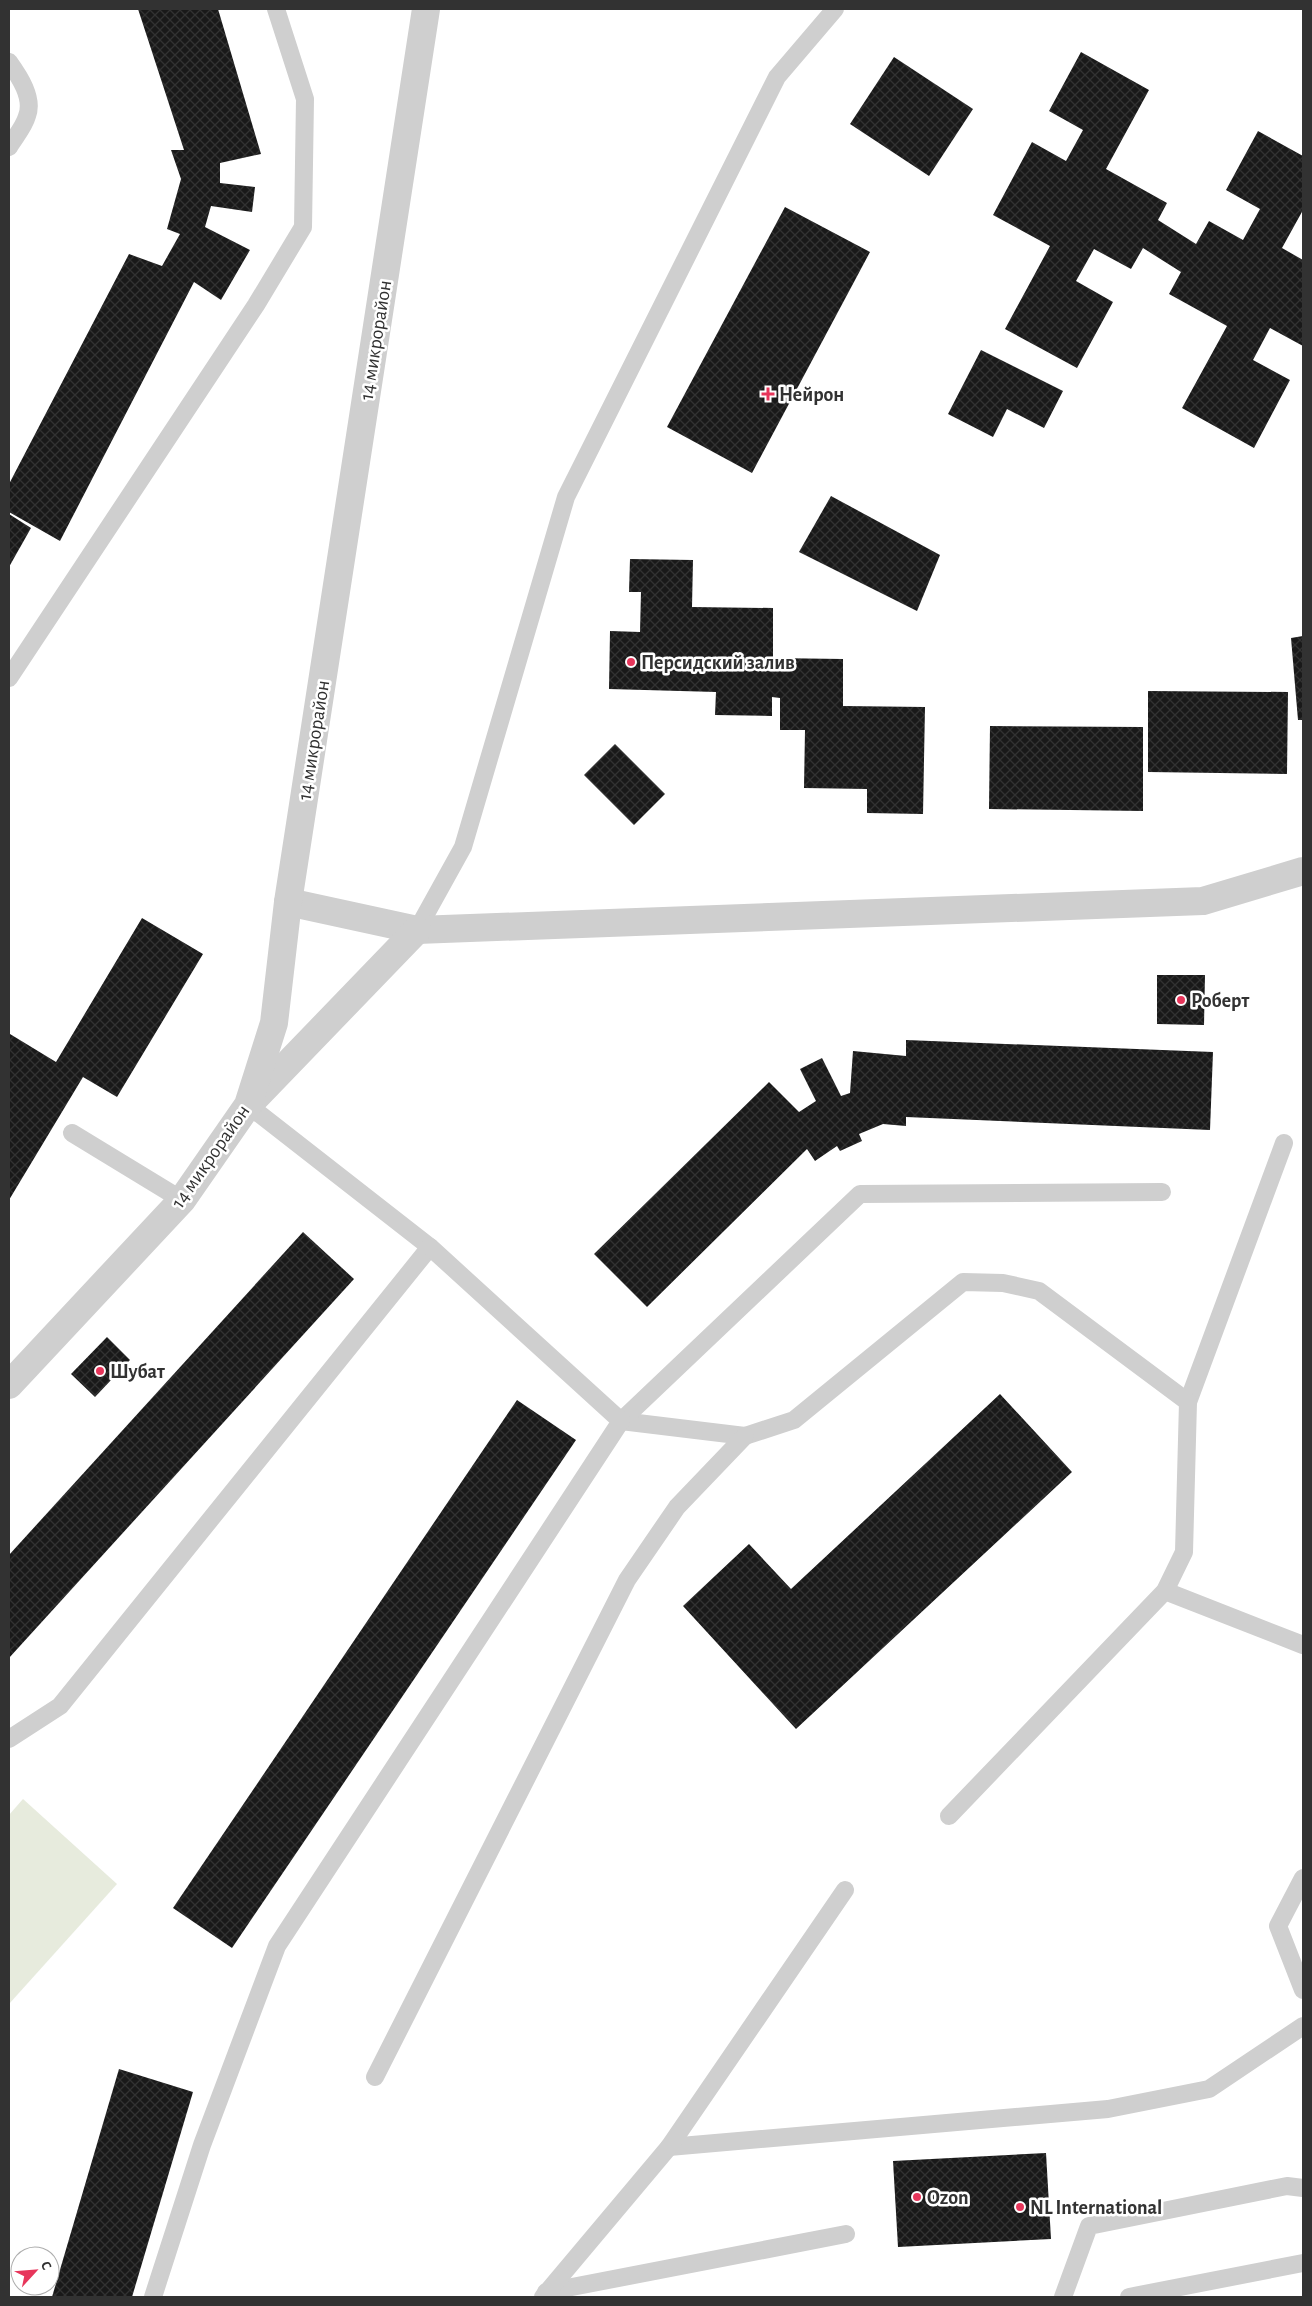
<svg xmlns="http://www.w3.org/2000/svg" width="1312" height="2306" font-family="'Alegreya Sans',sans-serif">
<defs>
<pattern id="building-cross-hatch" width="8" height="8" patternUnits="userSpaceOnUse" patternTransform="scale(1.25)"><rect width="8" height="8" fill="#191919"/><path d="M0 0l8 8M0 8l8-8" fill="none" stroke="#323232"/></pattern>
</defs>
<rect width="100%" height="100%" fill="#fff"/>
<polygon fill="#e7ebdd" points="23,1799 117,1884 9,2004 9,1815"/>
<g fill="url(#building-cross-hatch)">
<polygon points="138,9 218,9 261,154 220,163 220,183 255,187 252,212 211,206 205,227 250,250 221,300 194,282 60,541 9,512 9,484 129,254 162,266 180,234 167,229 181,179 171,150 184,150"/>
<polygon points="1081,52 1149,90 1106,169 1167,203 1158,220 1196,244 1209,221 1243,240 1260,209 1226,190 1258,131 1303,156 1303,210 1282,248 1303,260 1303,346 1270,328 1253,360 1290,380 1254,448 1182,408 1227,326 1169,294 1181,272 1143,248 1131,269 1094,249 1076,281 1113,302 1077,368 1005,329 1050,246 993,215 1032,142 1066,161 1083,130 1049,111"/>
<polygon points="894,57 973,109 929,176 850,124"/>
<polygon points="785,207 870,252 752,473 667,427"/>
<polygon points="981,350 1063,391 1044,428 1007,409 993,437 948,414"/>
<polygon points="831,496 940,555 917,611 799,552"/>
<polygon points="9,514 31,528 9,567"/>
<polygon points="630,559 693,560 692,607 773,608 773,658 843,659 843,706 925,707 923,814 867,813 867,789 804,788 805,730 780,730 780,698 772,697 772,716 715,715 716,692 609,689 610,631 640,632 641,592 629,592"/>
<polygon points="1303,636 1303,720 1298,720 1291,638"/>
<polygon points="1148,691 1288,692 1287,774 1148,772"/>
<polygon points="990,726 1143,727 1143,811 989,809"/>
<polygon points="615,744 665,794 634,825 584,775"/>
<polygon points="142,918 203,954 117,1097 83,1077 9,1200 9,1037 10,1034 56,1062"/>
<polygon points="1157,975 1205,975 1204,1025 1157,1024"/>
<polygon points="906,1040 1213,1052 1210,1130 906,1117 906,1126 883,1124 859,1134 862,1141 840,1151 837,1146 815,1161 807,1149 647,1307 594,1254 769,1082 799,1112 816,1101 800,1069 822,1058 841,1096 850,1093 853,1051 906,1056"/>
<polygon points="303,1232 354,1279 9,1658 9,1555"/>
<polygon points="107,1337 130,1360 95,1397 71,1374"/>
<polygon points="1000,1394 1072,1472 796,1729 683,1606 749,1544 791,1589"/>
<polygon points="517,1400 576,1440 232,1948 173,1908"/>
<polygon points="119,2069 193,2092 132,2297 52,2297"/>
<polygon points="1046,2153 1051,2239 898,2247 893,2161"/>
</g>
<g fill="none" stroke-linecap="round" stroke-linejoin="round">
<g stroke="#cfcfcf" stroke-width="18">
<path d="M9,62C19,76 34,98 27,116C24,127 15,137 9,147"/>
<polyline points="9,678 256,305 303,227 305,99 276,9"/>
<polyline points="417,930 463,847 566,497 777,77 835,9"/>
<polyline points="72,1133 182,1200"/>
<polyline points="1188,1402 1284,1143"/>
<polyline points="621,1421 745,1436 794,1420 963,1282 1003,1283 1039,1291 1188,1402 1184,1552 1165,1591 949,1816"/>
<polyline points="621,1421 860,1194 1162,1192"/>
<polyline points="1165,1591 1303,1645"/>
<polyline points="9,1739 60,1706 430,1247 248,1105"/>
<polyline points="1303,1878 1278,1926 1303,1990"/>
<polyline points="375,2077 627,1580 677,1507 745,1436"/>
<polyline points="669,2147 1108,2109 1209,2089 1303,2026"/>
<polyline points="546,2292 846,2234"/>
<polyline points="153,2297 202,2145 277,1946 621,1421 430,1247"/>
<polyline points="543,2297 669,2147 845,1890"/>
<polyline points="1063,2297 1089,2226 1287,2186 1303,2188"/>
<polyline points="1129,2297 1303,2263"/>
</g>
<g stroke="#cfcfcf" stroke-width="28">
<polyline points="288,902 417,930 1203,901 1303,871"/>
<polyline points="253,1100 417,930"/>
<polyline points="9,1385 182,1200 248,1105 274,1023 288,902 426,9"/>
</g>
</g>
<g fill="#e7365b" stroke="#fff" stroke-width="2">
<path d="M765.5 386.5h5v5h5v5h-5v5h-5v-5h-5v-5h5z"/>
<circle cx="631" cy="662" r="5"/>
<circle cx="1181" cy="1000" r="5"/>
<circle cx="100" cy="1371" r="5"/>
<circle cx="917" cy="2197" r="5"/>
<circle cx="1020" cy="2207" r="5"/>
</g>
<g text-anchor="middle" stroke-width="5" stroke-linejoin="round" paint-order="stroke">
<g font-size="20" fill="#323232" stroke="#fff">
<text transform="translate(375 340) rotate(-81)" y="7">14 микрорайон</text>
<text transform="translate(313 740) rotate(-81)" y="7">14 микрорайон</text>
<text transform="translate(210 1156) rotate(-55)" y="7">14 микрорайон</text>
</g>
<g font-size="20" font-weight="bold" fill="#323232" stroke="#fff" text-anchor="start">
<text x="779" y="401">Нейрон</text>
<text x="641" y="669">Персидский залив</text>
<text x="1191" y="1007">Роберт</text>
<text x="110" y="1378">Шубат</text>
<text x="927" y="2204">Ozon</text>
<text x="1030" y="2214">NL International</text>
</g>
</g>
<rect width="1312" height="2306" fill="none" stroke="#323232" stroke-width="20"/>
<g transform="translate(35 2271) rotate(64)"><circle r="24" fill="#ffffff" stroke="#adadad"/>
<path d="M0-4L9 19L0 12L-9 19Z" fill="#e7365b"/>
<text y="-8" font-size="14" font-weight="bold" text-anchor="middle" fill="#323232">С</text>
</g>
</svg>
